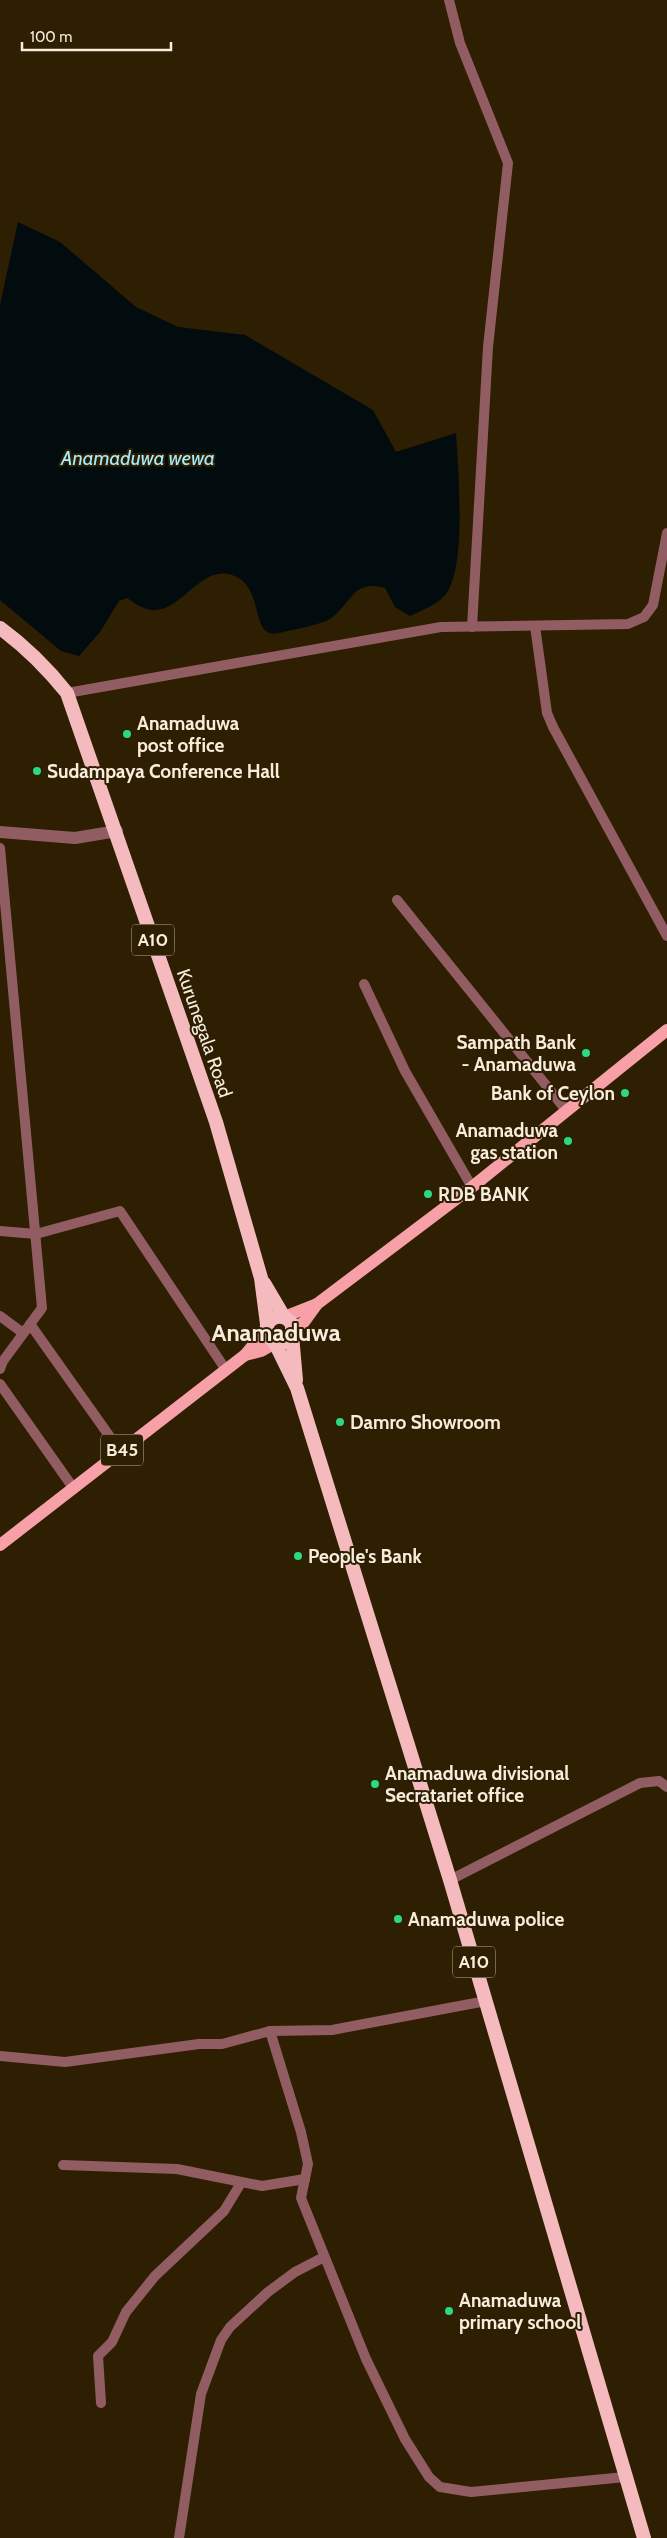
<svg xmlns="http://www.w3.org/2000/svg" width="667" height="2538" font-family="Cabin,sans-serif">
<rect width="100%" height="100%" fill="#2e1e02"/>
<path fill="#020b0e" d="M18,222L60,242L136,307L178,327L245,335L373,410L396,452L456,433C458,469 467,566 446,594C437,605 422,610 410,616L395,607L385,588C352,579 352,604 330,619C320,625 291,630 279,633C247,640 268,582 228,574C196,568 177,621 144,608C138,606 132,601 127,598L119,601L100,632L79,656L61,651L0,600V305Z"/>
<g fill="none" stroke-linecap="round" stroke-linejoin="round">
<g stroke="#925d62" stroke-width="10">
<polyline points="449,0 460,43 508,163 488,347 472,627"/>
<polyline points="535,626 547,713 553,727 667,936"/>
<polyline points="67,693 441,627 628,624 644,617 653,605 667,533"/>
<polyline points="0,848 42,1308 3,1361 0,1369"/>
<polyline points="397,900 566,1110"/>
<polyline points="364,984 405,1071 472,1187"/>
<polyline points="0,1231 36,1234 120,1211 226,1370"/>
<polyline points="0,1316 23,1333"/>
<polyline points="30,1324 120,1451"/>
<polyline points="0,1384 74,1489"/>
<polyline points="450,1880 640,1783 659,1781 667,1787"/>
<polyline points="270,2031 301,2132 308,2164 301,2198 366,2359 405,2439 429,2477 440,2487 471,2492 625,2477"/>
<polyline points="0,2056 65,2062 199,2044 222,2044 270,2031 332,2030 486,2001"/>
<polyline points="63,2165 177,2169 262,2186 305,2179"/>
<polyline points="101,2403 98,2356 112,2342 126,2312 155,2276 224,2211 241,2183"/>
<polyline points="179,2538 201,2394 221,2340 230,2327 268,2292 295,2272 324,2257"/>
</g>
<polyline stroke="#925d62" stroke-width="12" points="0,832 75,838 117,831"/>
<g stroke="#f8a0a8" stroke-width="12">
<polyline points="284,1317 317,1304"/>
<polyline points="293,1329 304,1322 317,1304 472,1187 667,1030"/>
<polyline points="245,1355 261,1351 275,1343"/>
<polyline points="0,1545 245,1355 266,1330"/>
</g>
<g stroke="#f4babe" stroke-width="14">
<path d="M0,628C26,647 47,668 67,693L216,1122L261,1278L267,1324"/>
<polyline points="264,1283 284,1317"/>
<polyline points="292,1335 296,1380"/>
<path d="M275,1343L286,1342L292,1335V1324C282,1310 263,1318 267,1335L275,1343L297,1388L450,1880L644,2538"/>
</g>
</g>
<g fill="#2ad885" stroke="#2e1e02" stroke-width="2">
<circle cx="127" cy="734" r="5"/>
<circle cx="37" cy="771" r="5"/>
<circle cx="586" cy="1053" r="5"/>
<circle cx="625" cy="1093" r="5"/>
<circle cx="568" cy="1141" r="5"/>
<circle cx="428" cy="1194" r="5"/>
<circle cx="340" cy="1422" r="5"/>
<circle cx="298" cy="1556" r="5"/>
<circle cx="375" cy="1784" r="5"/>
<circle cx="398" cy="1919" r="5"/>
<circle cx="449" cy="2311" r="5"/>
</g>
<g text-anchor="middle" stroke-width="4" stroke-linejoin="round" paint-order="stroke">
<g fill="#2e1e02" stroke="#bbaf9b" stroke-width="1">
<rect x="132" y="924.5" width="42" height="31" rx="4"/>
<rect x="101" y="1434.5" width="42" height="31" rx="4"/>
<rect x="453" y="1946.5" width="42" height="31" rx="4"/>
</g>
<g font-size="18" font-weight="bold" fill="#f8eddd">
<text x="153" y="946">A10</text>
<text x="122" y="1456">B45</text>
<text x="474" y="1968">A10</text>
</g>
<g font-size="19" font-weight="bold" fill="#f8eddd" stroke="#2e1e02" text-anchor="start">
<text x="137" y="730">Anamaduwa<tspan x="137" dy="22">post office</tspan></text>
<text x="47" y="778">Sudampaya Conference Hall</text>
<text x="576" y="1049" text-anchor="end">Sampath Bank<tspan x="576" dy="22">- Anamaduwa</tspan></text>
<text x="615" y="1100" text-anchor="end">Bank of Ceylon</text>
<text x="558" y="1137" text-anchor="end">Anamaduwa<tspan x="558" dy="22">gas station</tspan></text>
<text x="438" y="1201">RDB BANK</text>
<text x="350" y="1429">Damro Showroom</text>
<text x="308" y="1563">People's Bank</text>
<text x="385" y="1780">Anamaduwa divisional<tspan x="385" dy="22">Secratariet office</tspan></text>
<text x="408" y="1926">Anamaduwa police</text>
<text x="459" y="2307">Anamaduwa<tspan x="459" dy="22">primary school</tspan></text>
</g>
<g font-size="19" fill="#f8eddd" stroke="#2e1e02">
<text transform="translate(205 1033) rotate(71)" y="7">Kurunegala Road</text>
</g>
<g font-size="20" font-style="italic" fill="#a5edfd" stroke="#2e1e02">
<text x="138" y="465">Anamaduwa wewa</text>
</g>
<g font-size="24" font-weight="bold" fill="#f8eddd" stroke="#2e1e02">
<text x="276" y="1341">Anamaduwa</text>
</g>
</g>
<path d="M22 42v8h149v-8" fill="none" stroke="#f8eddd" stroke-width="2.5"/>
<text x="30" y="42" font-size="15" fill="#f8eddd" stroke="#2e1e02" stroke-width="4" paint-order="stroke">100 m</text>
</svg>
